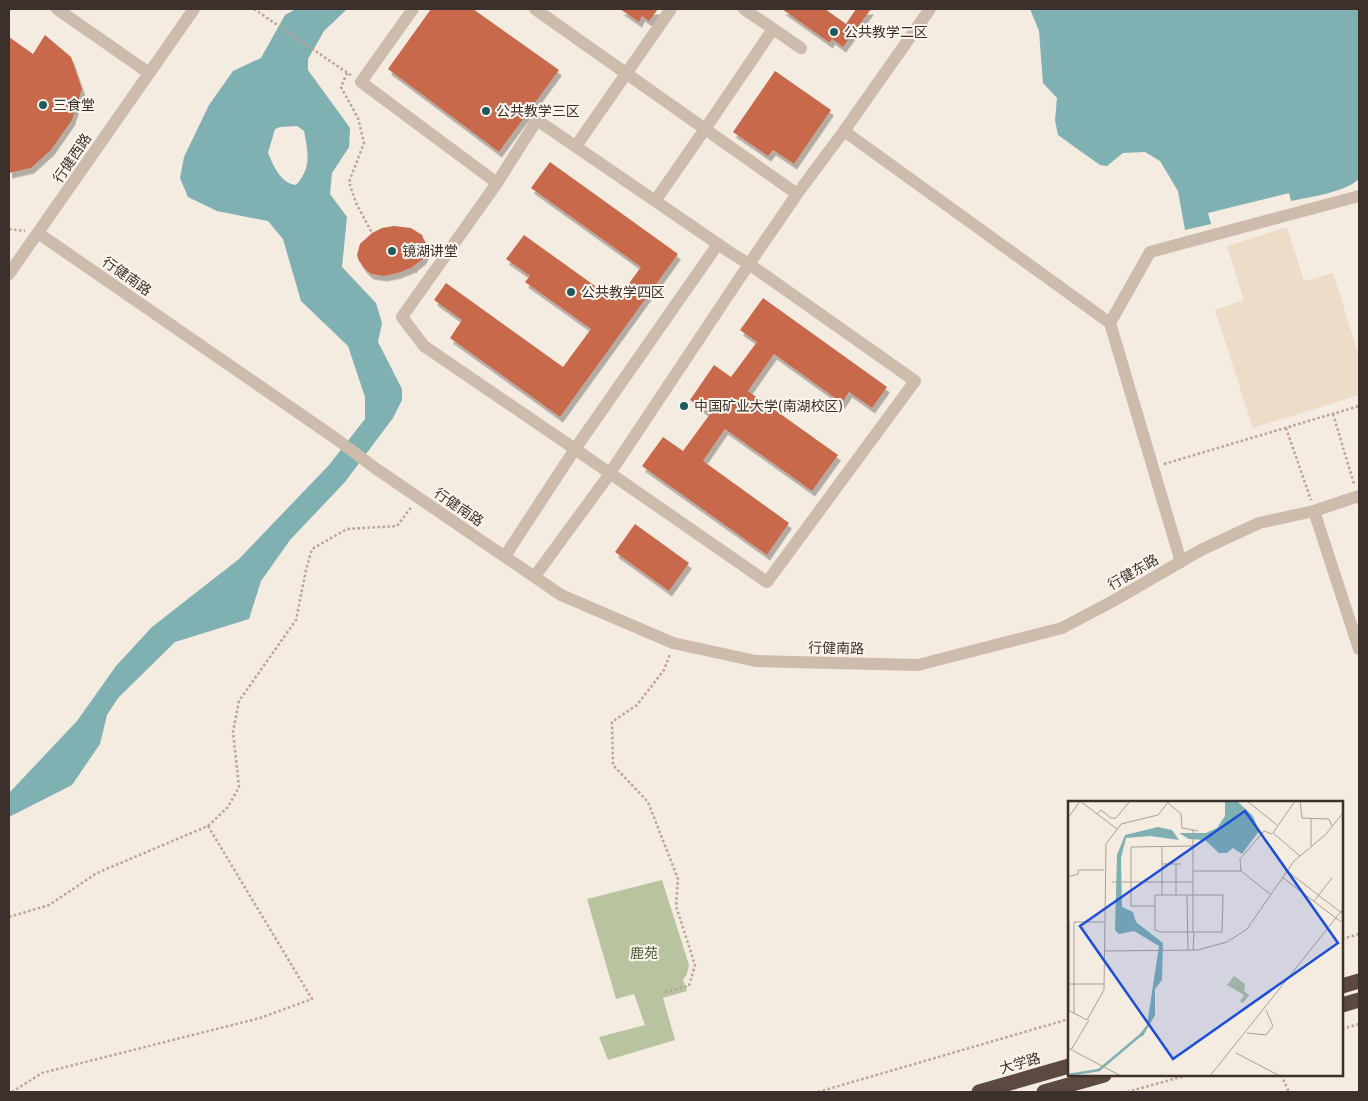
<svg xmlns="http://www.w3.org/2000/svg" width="1368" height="1101" font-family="Cabin,'Noto Sans SC',sans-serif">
<defs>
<filter id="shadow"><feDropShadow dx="3" dy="5.5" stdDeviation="0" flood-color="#0004"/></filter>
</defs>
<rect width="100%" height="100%" fill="#f4ebe1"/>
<polygon fill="#b8c4a0" points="662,880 689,965 687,974 683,980 687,991 663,998 675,1040 608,1060 599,1037 645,1025 634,994 616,999 587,899"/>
<polygon fill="#ecdcc8" points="1287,227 1304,281 1333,273 1359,356 1359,395 1253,428 1215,310 1244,300 1227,246"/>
<g fill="#7fb0b2" fill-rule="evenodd">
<path d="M296,9H347L324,31L308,59V70L350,128L349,147L332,173L330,194L347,217L342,267L376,303L382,323L378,342L402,389V400L393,418L345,482L290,540L261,581L249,619L175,642L118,698L107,715L100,744L72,785L9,817V793L77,721L116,666L152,627L239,559L329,465L365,419V397L348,346L301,301L283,239L268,221L217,211L188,197L180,178L184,157L209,105L233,71L261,58L285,15ZM297,126L304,131C308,152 312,167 296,185C281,184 273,165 268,153L275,129L280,127Z"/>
<path d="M1030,9H1359V179C1346,192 1310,197 1291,201L1289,193L1208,213L1211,224L1185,230L1178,191L1160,161L1145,152L1123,153L1107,166L1100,165L1058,135L1055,120L1057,98L1043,83L1039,31Z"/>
</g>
<g fill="#c8694b" filter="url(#shadow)">
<polygon points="431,9 473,9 559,70 499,152 388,69"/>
<polygon points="620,9 658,9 649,21 642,16 639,22"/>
<polygon points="782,9 825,9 846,24 856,9 871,9 843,47 832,39 830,43"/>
<polygon points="45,35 71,57 82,89 72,120 51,150 31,168 9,173 9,37 33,54"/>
<polygon points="775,71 831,110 794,164 773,150 768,156 733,132"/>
<polygon points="550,162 678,254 560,417 450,338 462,320 434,300 446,283 563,367 591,329 525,282 530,276 506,259 524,235 616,301 641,267 531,188"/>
<polygon points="394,226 411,228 422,235 427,247 426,253 423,259 411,268 398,273 384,276 371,274 366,270 359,261 357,255 360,244 372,233 382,228"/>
<polygon points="763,298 887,387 872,408 849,392 842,403 774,354 748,391 838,455 812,491 725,429 703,461 789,523 767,555 642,466 663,437 683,451 710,414 690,400 714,365 731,377 757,342 740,330"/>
<polygon points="635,524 689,563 669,591 615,552"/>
</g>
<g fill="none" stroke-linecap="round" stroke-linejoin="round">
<g stroke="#b9a596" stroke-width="2.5" stroke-dasharray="2.5 2.5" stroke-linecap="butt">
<polyline points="254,9 352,76"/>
<polyline points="347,73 341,87 358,118 364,143 349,182 356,203 372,233"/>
<polyline points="9,229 25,231"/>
<polyline points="411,268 418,273"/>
<polyline points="1333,414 1354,484"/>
<polyline points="1286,428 1311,500"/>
<polyline points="1164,464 1359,406"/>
<polyline points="9,917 49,905 97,873 208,826 228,807 239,787 233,732 239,701 296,620 306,570 312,549 347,529 397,526 412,506"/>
<polyline points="1342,939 1359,934"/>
<polyline points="665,992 689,986 695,965 676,906 678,879 648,802 613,765 612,722 637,705 664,670 670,654"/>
<polyline points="1342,1029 1359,1024"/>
<polyline points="1281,1075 1289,1092"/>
<polyline points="12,1092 42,1073 260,1018 312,999 208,826"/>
<polyline points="818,1092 1069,1019"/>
<polyline points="1127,1092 1188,1075"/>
</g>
<g stroke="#cdbbac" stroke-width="12">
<polyline points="57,9 149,73"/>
<polyline points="413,9 361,82 497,183 537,120 731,253 749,264 797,194 705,129 655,201"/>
<polyline points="535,9 705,129 773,29"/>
<polyline points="744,9 801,48"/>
<polyline points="844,131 1110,323 1181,562"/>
<polyline points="576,146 671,9"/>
<polyline points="497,183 402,317 424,346 575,449 767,582 915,381 749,264 610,473 606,479 535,576"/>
<polyline points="797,194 844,131 930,9"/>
<polyline points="38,233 335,438 375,468 561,595 673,643 756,661 918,665 1062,628 1113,601 1201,550 1259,523 1314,511 1359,496"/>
<polyline points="9,274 194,9"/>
<polyline points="1110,323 1150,252 1359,196"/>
<polyline points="1314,511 1359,649"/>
<polyline points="505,556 575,449 718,244"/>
</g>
<g stroke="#5c4a42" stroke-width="15">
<polyline points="1342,986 1359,981"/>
<polyline points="1342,1005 1359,1000"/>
<polyline points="979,1092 1069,1066"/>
<polyline points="1044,1092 1104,1075"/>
</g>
</g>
<g fill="#1f5a5e" stroke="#fbf5ee" stroke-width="2">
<circle cx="834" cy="32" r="5"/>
<circle cx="43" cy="105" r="5"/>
<circle cx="486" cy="111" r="5"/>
<circle cx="392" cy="251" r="5"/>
<circle cx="571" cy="292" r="5"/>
<circle cx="684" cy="406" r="5"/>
</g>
<g text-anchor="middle" stroke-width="4" stroke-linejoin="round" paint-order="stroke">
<g font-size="14" fill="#3b302b" stroke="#fbf5ee" text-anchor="start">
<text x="844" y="37">公共教学二区</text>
<text x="53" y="110">三食堂</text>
<text x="496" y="116">公共教学三区</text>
<text x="402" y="256">镜湖讲堂</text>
<text x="581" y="297">公共教学四区</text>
<text x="694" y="411">中国矿业大学(南湖校区)</text>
</g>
<g font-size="14" fill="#3b302b" stroke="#fbf5ee">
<text transform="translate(72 158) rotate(-56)" y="5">行健西路</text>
<text transform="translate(127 276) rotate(35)" y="5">行健南路</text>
<text transform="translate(459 507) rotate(34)" y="5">行健南路</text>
<text transform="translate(1133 572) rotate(-30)" y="5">行健东路</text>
<text transform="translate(836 648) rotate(1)" y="5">行健南路</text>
<text transform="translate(1020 1063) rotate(-16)" y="5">大学路</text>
</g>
<g font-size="14" fill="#4a5a2e" stroke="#fbf5ee">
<text x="644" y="958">鹿苑</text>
</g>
</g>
<g transform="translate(1068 801)">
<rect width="275" height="275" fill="#f4ebe1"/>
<path d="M166,175L177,183L176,190L181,194L175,202L172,200L176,194L159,184Z" fill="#b8c4a0"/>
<path d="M157,0H169L185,15L191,30L174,53L165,47L159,52H151L137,39L121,38L111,32H138L149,27L157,15ZM90,26L104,29L111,39L82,35L58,37L53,57L54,106L65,111L68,121L95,142L94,179L87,188V214L75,235L71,234L79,224L91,145L66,130L51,133L47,129L49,54L57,34Z" fill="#7fb0b2"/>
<path fill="none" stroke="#7fb0b2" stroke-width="2.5" d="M0,274L31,269L75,232"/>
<path fill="none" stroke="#aaa098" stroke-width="1" d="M12,0L49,28M179,0L209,24M227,0L205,32L232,55M232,0L234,17L261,18L264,25M100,2L113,13L114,27L125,29M29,13L33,9L43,17H48L62,0M0,17L12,0M243,17V45M94,45V94M94,63H113M125,70H173L202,93M173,70L172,58L196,30L204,33M219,70L275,113M0,76L10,73V69H36M214,76L273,121M44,81H108V63M125,81V29L130,30M108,94V81H125V94H87V105H63V46L125,45M119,94L120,150M246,100L264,77M87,105V129L92,131H154L155,94H125V131L126,132L125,149M6,121H36M36,150L130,149L159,141L179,128L226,60L257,34L275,12M1,183H36M0,209L19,219L36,189L38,43L53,23L90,14L101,0M1,210V121M6,213V121M179,232L198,234L205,225L198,209M0,247L53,275M3,249L21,219M168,252L212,275M142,275L275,108"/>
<path fill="#1d4ed8" fill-opacity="0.15" stroke="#1d4ed8" stroke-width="2.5" d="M177,10L270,142L105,258L12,125Z"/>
<rect width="275" height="275" fill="none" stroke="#3b302b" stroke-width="2.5"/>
</g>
<rect width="1368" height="1101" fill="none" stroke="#3b302b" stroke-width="20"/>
</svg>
